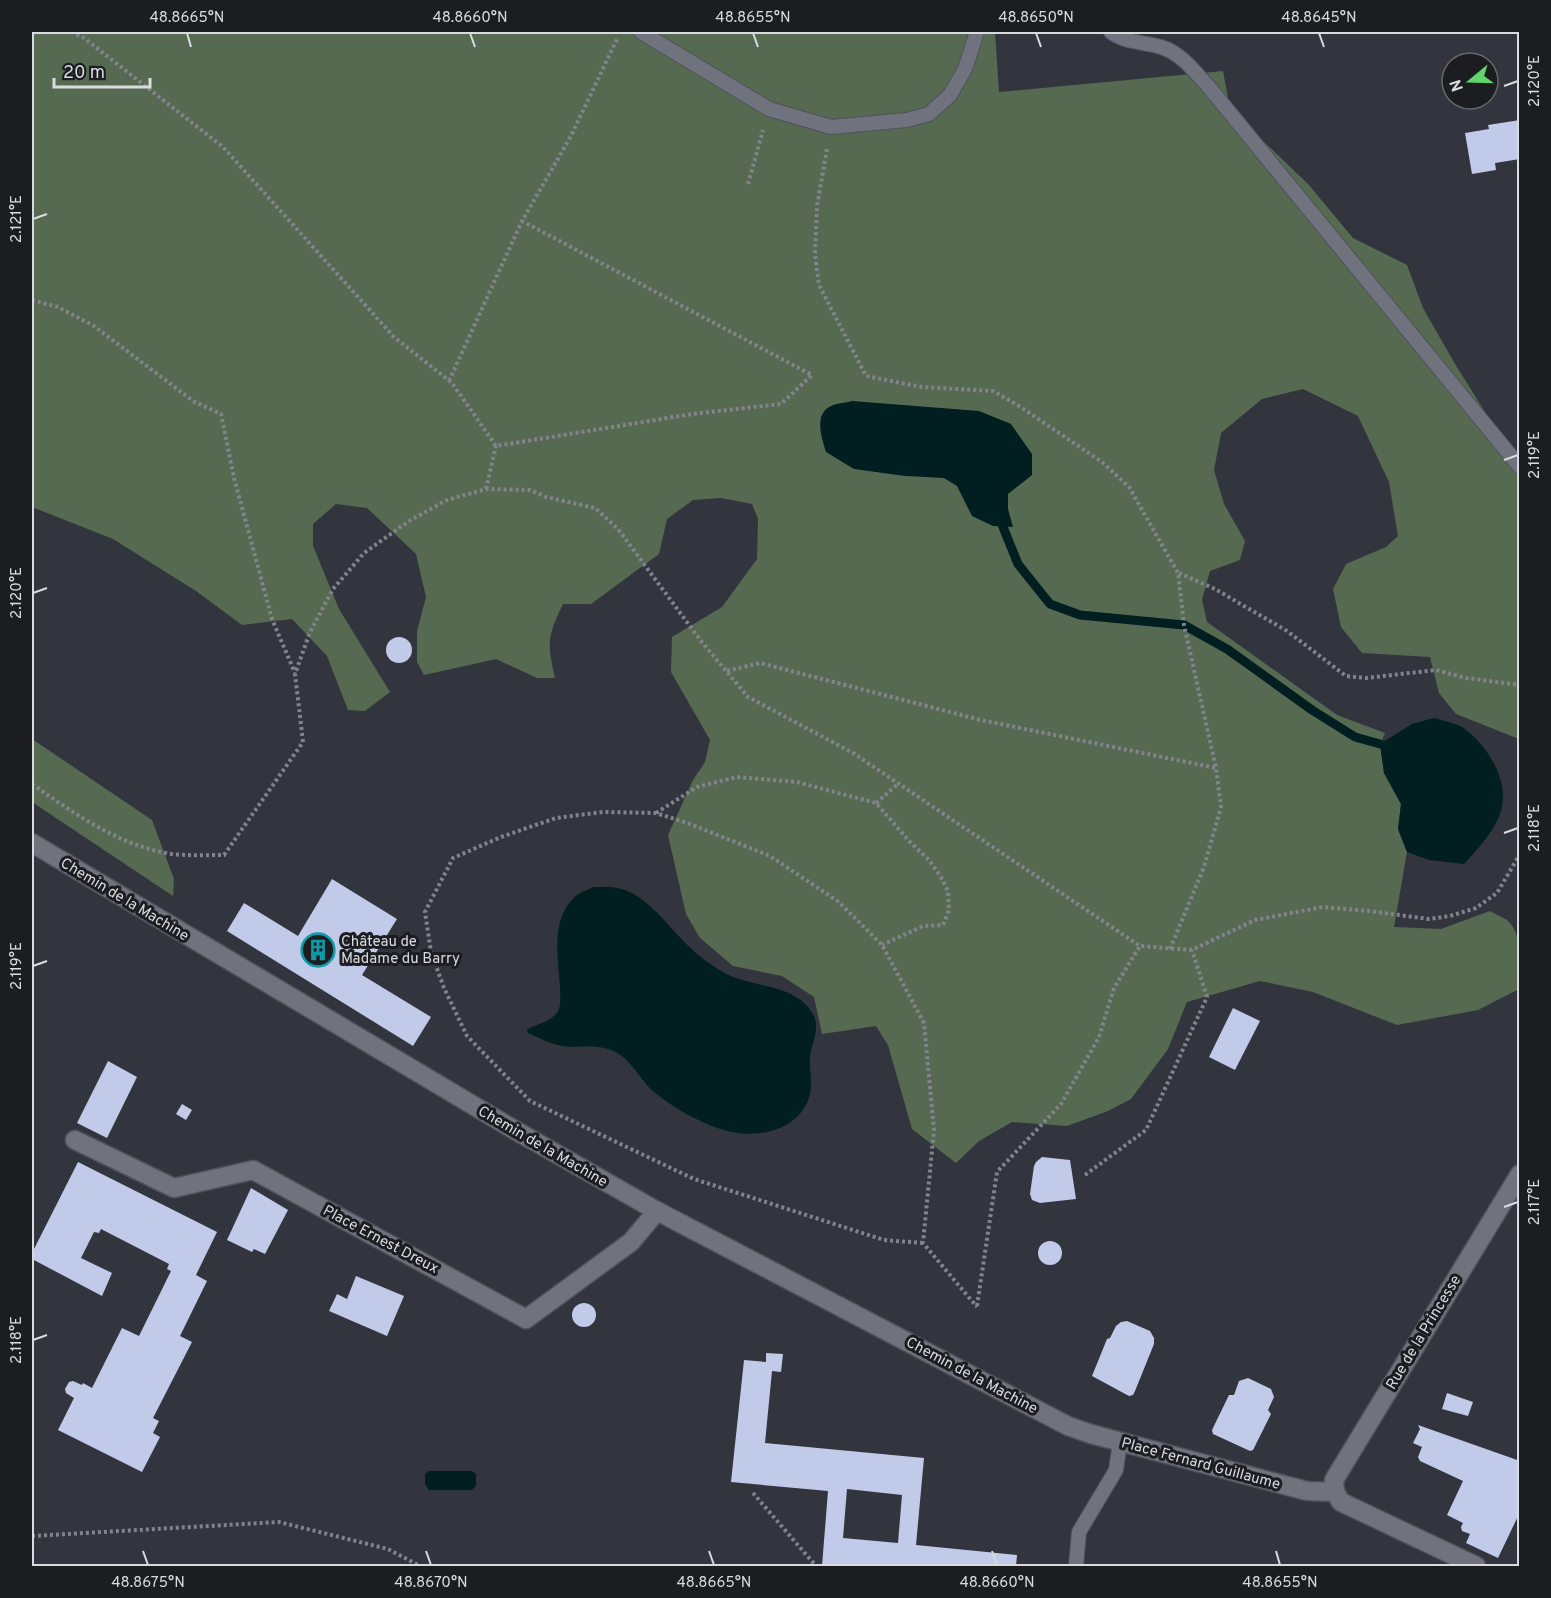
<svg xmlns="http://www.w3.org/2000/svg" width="1551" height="1598" font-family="Overpass,sans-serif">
<rect width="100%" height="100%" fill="#32353e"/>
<g fill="#566a52">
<path d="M32,32H995L999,92L1223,71L1230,109L1308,184L1353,238L1407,265L1423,308L1455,364L1497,431L1519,455V739L1456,714L1439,693L1430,657L1362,653L1341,627L1333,589L1346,564L1386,547L1398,536L1389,482L1358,416L1303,389L1262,399L1221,433L1214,470L1224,504L1245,541L1240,560L1210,571L1202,600L1207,622L1337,715L1385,733L1380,745L1384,773L1401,804L1398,829L1407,852L1394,927L1441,929L1490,911C1495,914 1502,917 1507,920C1524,934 1521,971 1517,990L1478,1010L1397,1025L1313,992L1260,981L1187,1002L1168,1049L1131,1099L1108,1111L1067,1126L1012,1122L979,1141L956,1163L912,1129L888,1045L876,1026L822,1034L814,997L782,976L733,966L700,938L686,914L668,835L693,780L705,762L710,740L671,672L672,637L722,607L757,559L758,519L752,504L721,498L693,500L667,519L659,554L591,604H563C547,637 547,643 555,678H537L496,659L424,675L417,662V631L426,597L416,554L367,508L336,504L313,524V546L339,609L390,692L365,711L348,710L327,656L292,619L242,625L196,591L113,539L32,507Z"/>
<polygon points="32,739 152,820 174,879 173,896 32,802"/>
</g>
<g fill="#011e20">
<path d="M852,401L979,411L1011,424L1032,454V475L1008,494V509L1013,527L993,526L972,516L957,486L944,478L905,476L854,469L826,452C822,439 814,416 829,407C835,403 846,403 852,401Z"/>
<path d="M1434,718C1444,721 1457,723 1465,729C1491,749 1513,787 1498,819C1490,836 1476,851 1464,864L1429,860L1407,852L1398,829L1401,804L1384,773L1380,744L1412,724Z"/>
<path d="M593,887C604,887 615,886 625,890C646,898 662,918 676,933C689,948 704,961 721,971C750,989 795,982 813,1014C821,1029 811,1043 810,1058C809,1070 813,1082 810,1094C801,1131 756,1140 724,1130C702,1124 670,1106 653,1091C641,1081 633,1063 619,1054C598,1042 583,1049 562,1046C550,1044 540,1038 528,1033L527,1029C536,1025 549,1022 556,1014C562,1007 560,996 560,987C558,958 550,917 577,895C581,892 588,890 593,887Z"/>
<polygon points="429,1471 472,1471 476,1474 476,1486 472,1490 429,1490 425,1484 425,1474"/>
</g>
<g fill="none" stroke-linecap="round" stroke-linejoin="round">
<polyline stroke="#011e20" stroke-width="9" points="999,517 1018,564 1050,604 1080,615 1184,625 1227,649 1312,710 1355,737 1380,744"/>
</g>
<g fill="#c2caea" fill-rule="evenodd">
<polygon points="1520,120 1520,159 1495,163 1496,170 1472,174 1465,133 1489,129 1488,125"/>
<circle cx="399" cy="650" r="13"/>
<polygon points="332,879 397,919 362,975 431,1017 413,1046 227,931 244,903 298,936"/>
<polygon points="1233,1008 1260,1021 1235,1070 1209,1057"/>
<polygon points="108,1061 137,1077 107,1138 77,1123"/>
<polygon points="182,1104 192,1110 186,1120 176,1114"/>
<polygon points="1042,1157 1070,1160 1076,1199 1040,1203 1032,1200 1030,1194 1034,1166 1036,1162"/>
<polygon points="78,1162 217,1232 196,1275 207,1281 180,1336 192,1342 153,1418 159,1421 153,1433 160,1437 142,1472 58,1430 74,1398 66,1393 65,1389 69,1382 73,1381 82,1385 83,1383 92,1388 122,1328 139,1336 171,1271 167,1269 169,1264 101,1229 99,1233 94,1232 81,1258 112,1273 102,1296 32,1259 32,1253"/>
<polygon points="251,1188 288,1210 265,1254 254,1249 252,1252 227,1240"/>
<circle cx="1050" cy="1253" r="12"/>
<polygon points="356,1276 404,1296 387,1336 329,1311 337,1294 347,1299"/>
<circle cx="584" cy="1315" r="12"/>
<polygon points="1127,1321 1150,1331 1154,1338 1154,1344 1135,1391 1133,1395 1129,1396 1092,1376 1107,1339 1110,1338 1116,1326 1121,1322"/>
<path d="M766,1353L783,1354L781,1372L772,1371L765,1443L924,1458L916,1545L1017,1555L1016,1566H822L828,1491L731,1482L744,1360L766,1362ZM847,1489L902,1495L898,1543L843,1538Z"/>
<polygon points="1248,1378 1271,1389 1274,1397 1268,1410 1271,1414 1253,1450 1250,1451 1213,1434 1212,1430 1229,1395 1234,1395 1239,1381"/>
<polygon points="1447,1393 1473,1402 1468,1416 1442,1409"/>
<polygon points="1418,1425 1520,1461 1520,1512 1498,1558 1466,1543 1470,1534 1462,1531 1461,1527 1463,1523 1447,1515 1463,1481 1420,1461 1418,1457 1422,1447 1413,1443 1420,1429"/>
</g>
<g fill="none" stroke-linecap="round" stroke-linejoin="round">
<g stroke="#4f525a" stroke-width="16">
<g id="lane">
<polyline points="641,32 769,109 831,127 907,120 929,114 950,95 965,69 977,32"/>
<path d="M1111,32C1125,43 1145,42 1161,47C1181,53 1194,71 1208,86L1520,467"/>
<polyline points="1076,1566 1079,1532 1116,1470 1120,1442"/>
</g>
</g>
<g stroke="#4f525a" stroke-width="21">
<g id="street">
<polyline points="32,843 513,1129 657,1211 1068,1426 1091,1434 1307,1491 1335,1492"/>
<polyline points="75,1140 174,1188 253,1170 526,1319 631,1242 657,1211"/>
</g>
</g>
<g stroke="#4f525a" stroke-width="21">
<polyline id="secondary" points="1476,1566 1341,1502 1335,1492 1334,1480 1520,1174"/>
</g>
<g stroke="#82848c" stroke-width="4" stroke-dasharray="3 3" stroke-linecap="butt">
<polyline points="71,32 84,38 223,147 394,337 452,383 496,446 692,414 781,404 812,375 522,221"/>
<polyline points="827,149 817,206 815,255 819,285 866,376 922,387 993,391 1019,406 1102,462 1129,487 1178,573 1184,625 1216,768 1221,807 1204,867 1170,949"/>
<polyline points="748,184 763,130"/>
<polyline points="32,300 58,307 94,326 193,401 221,414 234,478 272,619 295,673"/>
<polyline points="449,381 522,221 571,136 618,37"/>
<polyline points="486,489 496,446"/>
<polyline points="1179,573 1215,589 1287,631 1346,676 1366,678 1436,670 1466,678 1520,685"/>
<polyline points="727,671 760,663 981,720 1216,768"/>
<path d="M32,784C75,814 119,846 172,854C189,856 207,855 224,855L303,742L295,674L310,632L333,589L364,553L409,521L447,500L486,489L530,490L546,497L595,508L618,529L701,641L748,697L853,753L1140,946L1192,950L1255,920L1323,907L1369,911L1429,919L1450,916L1476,908L1497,893L1520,854"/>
<polyline points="876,803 898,784"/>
<polyline points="656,813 697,787 737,777 797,782 876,803 909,841 929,860 941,877 948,891 949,910 943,925 923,926 882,945"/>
<polyline points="1085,1175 1146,1130 1207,997 1192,950"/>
<polyline points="923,1243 884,1240 694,1179 530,1101 467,1036 444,988 431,952 425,912 453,858 501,837 556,818 603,812 656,813 690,824 770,856 839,902 882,945 924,1023 934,1130 923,1243 977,1307"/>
<polyline points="977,1306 997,1172 1061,1104 1099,1037 1114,988 1140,946"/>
<polyline points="753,1493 816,1566"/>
<polyline points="32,1536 279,1522 388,1549 420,1566"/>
</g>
<use href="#lane" stroke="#70737e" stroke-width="14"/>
<use href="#street" stroke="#70737e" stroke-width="18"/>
<use href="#secondary" stroke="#70737e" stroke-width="18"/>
</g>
<path fill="none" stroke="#d9dbe1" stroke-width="2" d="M187,33L191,47M470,33L475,47M753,33L758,47M1036,33L1041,47M1319,33L1324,47M1504,86L1518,81M33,219L47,214M1504,460L1518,455M33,593L47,588M1504,833L1518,828M33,966L47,961M1504,1207L1518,1202M33,1340L47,1335M143,1551L148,1565M426,1551L431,1565M709,1551L714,1565M992,1551L997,1565M1276,1551L1280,1565"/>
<defs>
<g id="building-ring" transform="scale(1.725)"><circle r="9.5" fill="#1c1d21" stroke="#0f9aa8" stroke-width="1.5"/><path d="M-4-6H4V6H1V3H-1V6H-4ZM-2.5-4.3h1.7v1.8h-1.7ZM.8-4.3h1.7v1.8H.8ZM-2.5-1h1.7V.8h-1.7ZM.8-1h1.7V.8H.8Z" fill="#0f9aa8"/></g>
</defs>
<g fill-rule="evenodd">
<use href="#building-ring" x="318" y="950"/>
</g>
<g text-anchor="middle" stroke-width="6" stroke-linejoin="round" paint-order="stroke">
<g font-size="15" fill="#d9dbe1" stroke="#1c1d21">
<text transform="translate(125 899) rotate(31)" y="5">Chemin de la Machine</text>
<text transform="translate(543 1146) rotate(30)" y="5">Chemin de la Machine</text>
<text transform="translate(381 1239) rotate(28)" y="5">Place Ernest Dreux</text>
<text transform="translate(1423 1332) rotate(-59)" y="5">Rue de la Princesse</text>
<text transform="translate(972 1375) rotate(28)" y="5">Chemin de la Machine</text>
<text transform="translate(1201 1463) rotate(15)" y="5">Place Fernard Guillaume</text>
</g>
<g font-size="15" fill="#d9dbe1" stroke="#1c1d21" text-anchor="start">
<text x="341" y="946">Château de<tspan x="341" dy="17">Madame du Barry</tspan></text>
</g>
</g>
<rect width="1551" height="1598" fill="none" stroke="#1c1d21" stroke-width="66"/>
<g transform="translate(1470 81) rotate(251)"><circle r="28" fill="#1c1d21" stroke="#68696e" stroke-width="1.5"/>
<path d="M0-4.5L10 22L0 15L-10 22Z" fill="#61d56a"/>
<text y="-9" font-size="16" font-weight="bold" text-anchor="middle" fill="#d9dbe1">N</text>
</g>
<path d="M54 78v9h96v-9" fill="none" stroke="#d9dbe1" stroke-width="3"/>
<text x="63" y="78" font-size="18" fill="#d9dbe1" stroke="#1c1d21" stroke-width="4.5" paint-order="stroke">20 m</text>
<rect x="33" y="33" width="1485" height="1532" fill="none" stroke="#d9dbe1" stroke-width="2"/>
<g font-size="15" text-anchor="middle" fill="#d9dbe1">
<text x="187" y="22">48.8665°N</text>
<text x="470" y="22">48.8660°N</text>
<text x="753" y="22">48.8655°N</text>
<text x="1036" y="22">48.8650°N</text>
<text x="1319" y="22">48.8645°N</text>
<text transform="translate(1534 81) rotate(-90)" y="5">2.120°E</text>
<text transform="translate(16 219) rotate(-90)" y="5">2.121°E</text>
<text transform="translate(1534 455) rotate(-90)" y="5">2.119°E</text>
<text transform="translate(16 593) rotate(-90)" y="5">2.120°E</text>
<text transform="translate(1534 828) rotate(-90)" y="5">2.118°E</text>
<text transform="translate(16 966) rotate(-90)" y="5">2.119°E</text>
<text transform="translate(1534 1202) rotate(-90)" y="5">2.117°E</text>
<text transform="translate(16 1340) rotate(-90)" y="5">2.118°E</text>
<text x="148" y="1587">48.8675°N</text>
<text x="431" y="1587">48.8670°N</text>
<text x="714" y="1587">48.8665°N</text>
<text x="997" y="1587">48.8660°N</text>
<text x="1280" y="1587">48.8655°N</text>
</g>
</svg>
